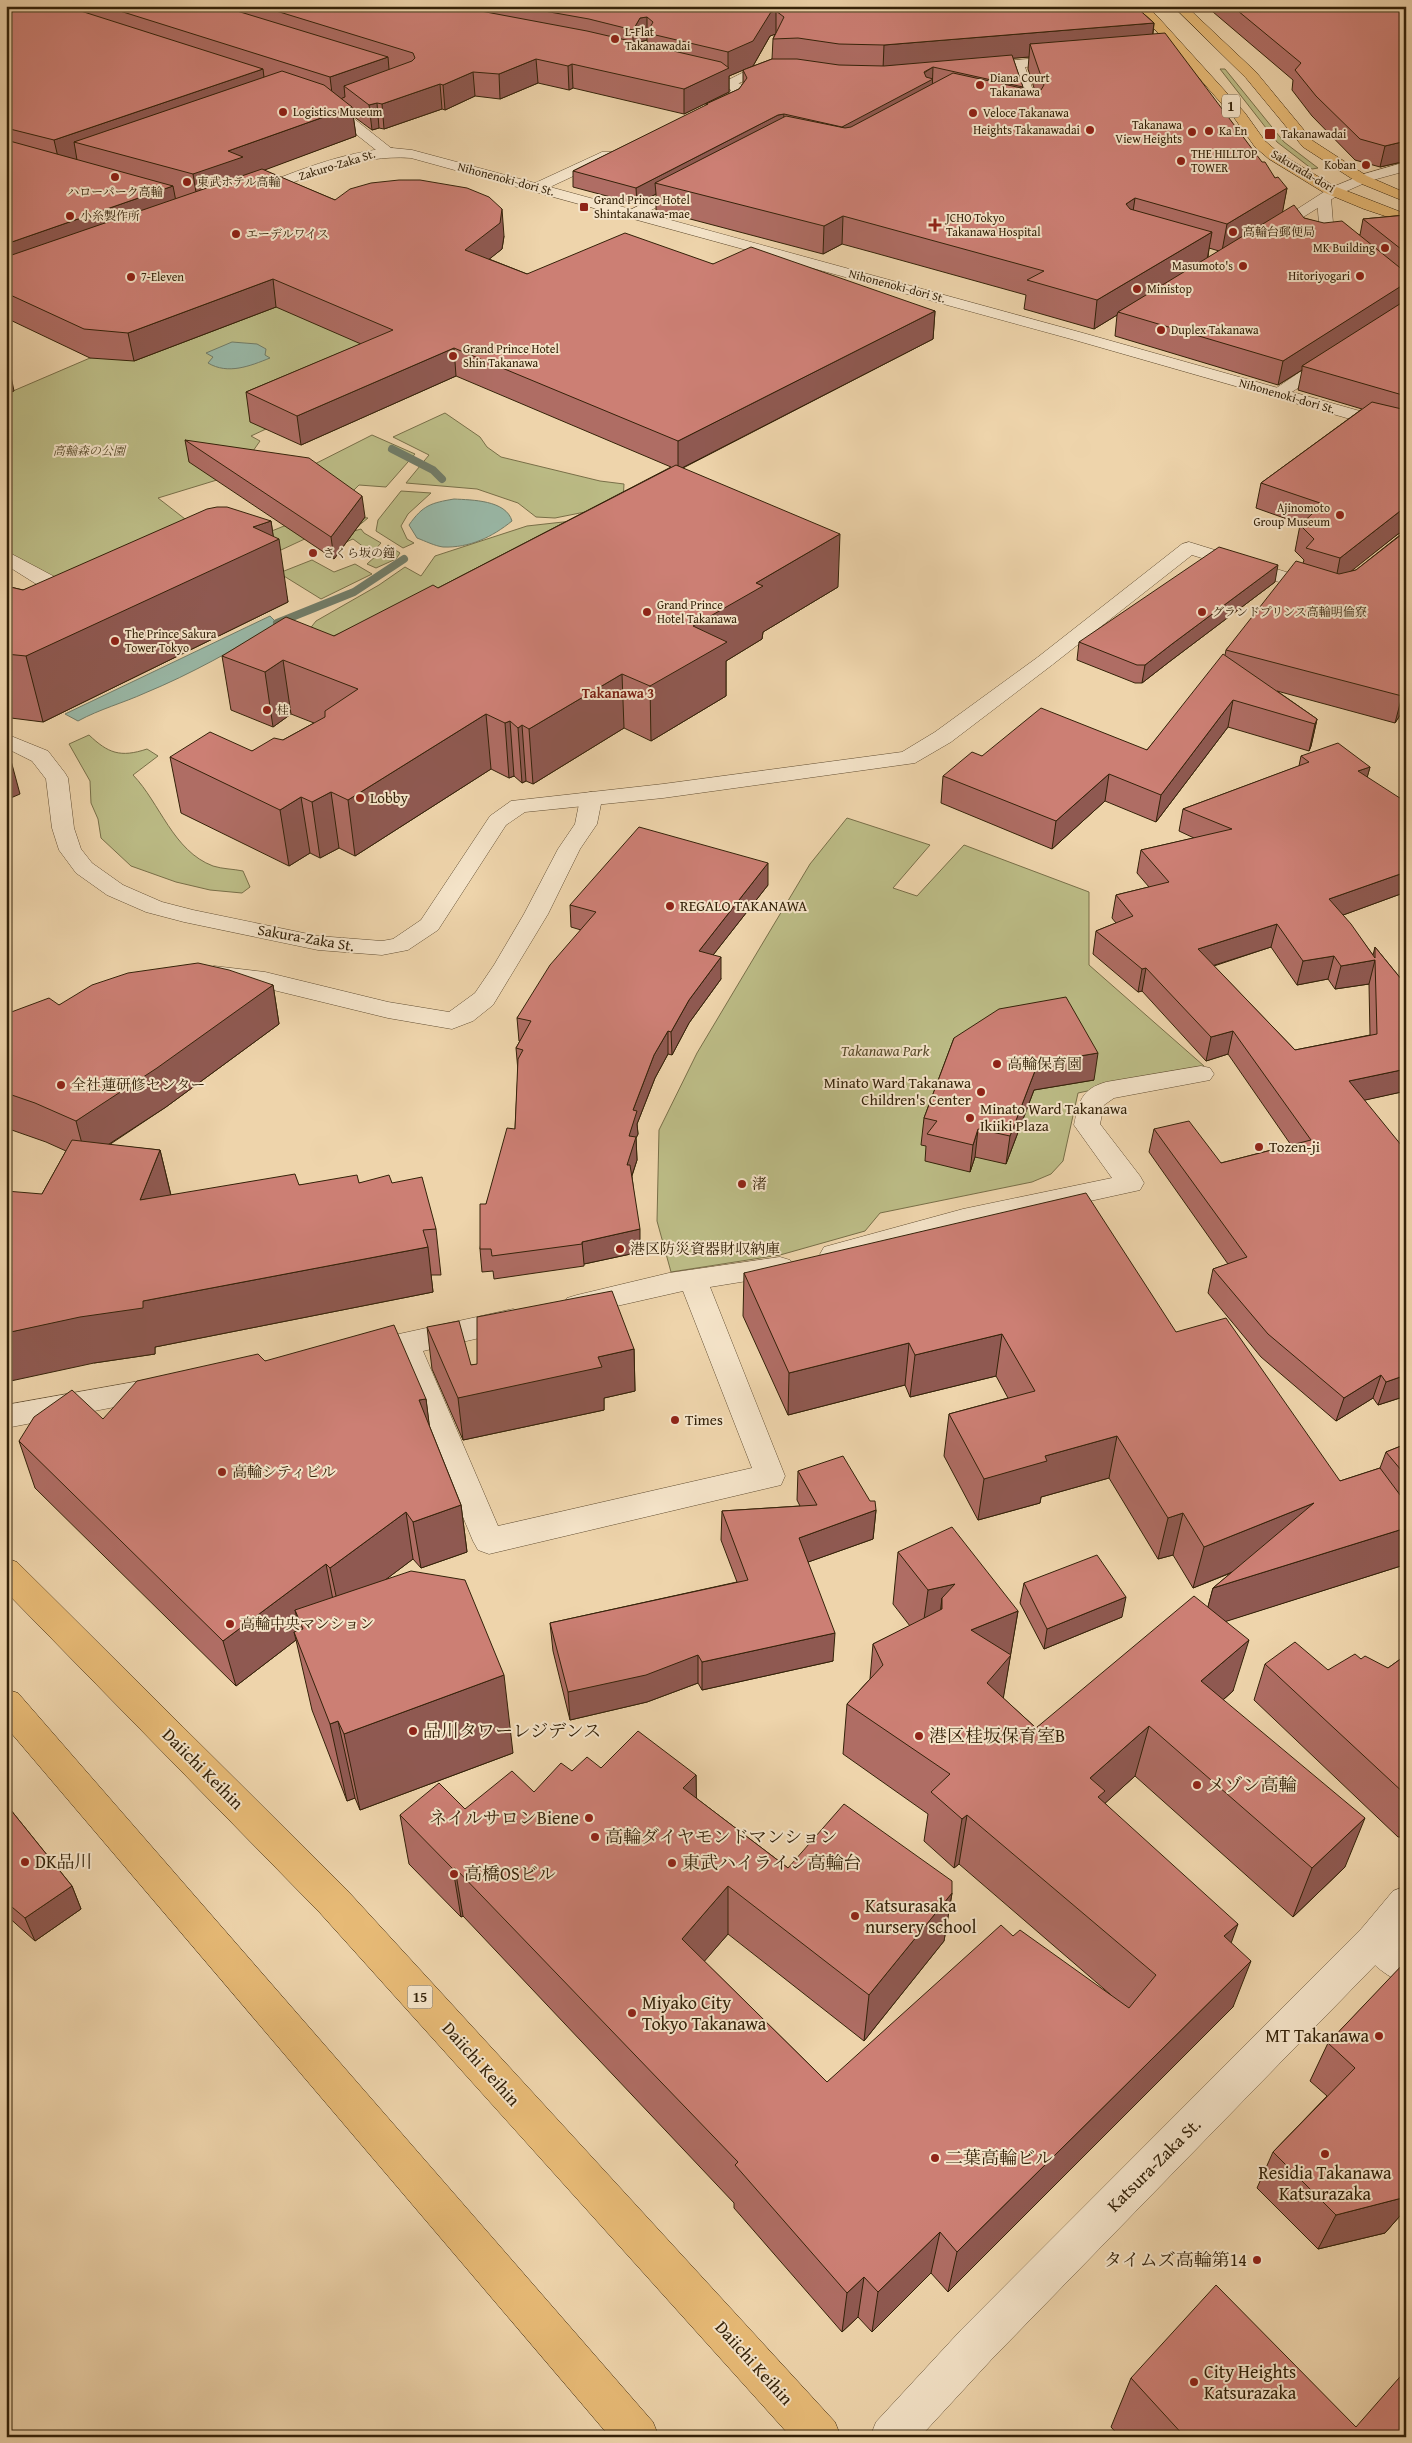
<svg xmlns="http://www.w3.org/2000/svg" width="1412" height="2443" font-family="'Gentium Book Plus','Noto Serif JP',serif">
<rect width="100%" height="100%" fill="#eed4ab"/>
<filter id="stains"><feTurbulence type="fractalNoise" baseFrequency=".004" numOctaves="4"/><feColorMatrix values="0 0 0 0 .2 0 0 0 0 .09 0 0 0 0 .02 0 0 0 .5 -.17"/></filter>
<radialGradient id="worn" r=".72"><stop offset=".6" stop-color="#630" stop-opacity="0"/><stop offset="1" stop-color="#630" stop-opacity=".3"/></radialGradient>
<g fill="#bcbc86" stroke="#786f48">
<polygon points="1220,69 1225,69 1284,142 1318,168 1312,169 1277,142"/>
<polygon points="276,307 384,332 251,421 266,429 251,436 260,441 253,451 230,476 158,498 225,550 289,524 309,537 253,563 51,587 6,557 6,394 90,358"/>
<polygon points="445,413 480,437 487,447 501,457 600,481 624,484 623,501 610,507 555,518 536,517 518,503 477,489 406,483 429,455 393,437"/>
<polygon points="372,435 415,454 386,487 359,485 350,494 346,516 368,518 357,527 295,474"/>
<polygon points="401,491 431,493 408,514 401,526 407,539 414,543 403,548 376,531 378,520"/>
<polygon points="572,521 436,623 294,649 316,621 379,585 405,567 421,576 435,556 527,526"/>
<polygon points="361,529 364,533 381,543 372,553 353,539 339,545 354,531"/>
<polygon points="388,545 400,553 396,559 376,568 367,564"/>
<polygon points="312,560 334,572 355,564 372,574 321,599 279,573"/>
<path d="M89,735C108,753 120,758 147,749L158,756L133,775C160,803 173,851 213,866C222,869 234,869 243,871L250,887L242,893L210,890L176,882L131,866L101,838L98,819L91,803L90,781L69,744Z"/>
<polygon points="847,818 930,845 893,888 917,896 964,845 1089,892 1089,965 1204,1066 1078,1093 1063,1161 1051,1174 1032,1182 880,1213 865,1231 780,1255 671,1272 657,1221 659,1130 697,1053 810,864"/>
</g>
<g fill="#99b8a7" stroke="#717c68">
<path d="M232,342L257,344L266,349L265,355L270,358C250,366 228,375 208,363L213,357L206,353Z"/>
<path d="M454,499C472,500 506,500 512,521C492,537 470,548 443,547C435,546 425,541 417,538L409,525C423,505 431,503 454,499Z"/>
<path d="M270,616L277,623C236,649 191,674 145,693C123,703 100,709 78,721L65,714Z"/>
</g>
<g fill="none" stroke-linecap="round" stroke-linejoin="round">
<g stroke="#717c68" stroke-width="8">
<polyline points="392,449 433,470 442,479"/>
<polyline points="277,623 354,592 404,559"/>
</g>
<g stroke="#624e32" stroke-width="1">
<path id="pedestrian" d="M6,551L55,577L61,587C48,608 30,620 6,626V613L31,599L41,587L6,565Z"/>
</g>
<g stroke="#624e32" stroke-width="1">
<g id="minor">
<polygon points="1067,56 1072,57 1073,60 1072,63 1025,67 1040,111 1033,115 1026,111 1012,68 977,71 971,67 977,63"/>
<polygon points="778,64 783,65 784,68 783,71 762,74 729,87 722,83 754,67"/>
<polygon points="325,102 338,106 391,148 393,151 391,154 381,154 328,112 318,106 320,103"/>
<polygon points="1406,162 1406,171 1362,183 1355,179 1357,176"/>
<polygon points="688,181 693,182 695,185 693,188 638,217 628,217 626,214 628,211"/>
<polygon points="1324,194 1331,198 1333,223 1406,282 1406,295 1400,293 1321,227 1319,224 1317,198"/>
<polygon points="1331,354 1337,355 1339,359 1337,363 1284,397 1272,397 1269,393 1325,355"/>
<polygon points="1189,542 1325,584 1328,588 1325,592 1318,594 1192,555 1052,665 1045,667 1038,665 1035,661 1038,657 1182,544"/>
<polygon points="591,792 599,794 602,799 597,824 580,849 548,914 493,1005 473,1021 452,1029 388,1018 265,988 205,979 202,974 205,969 214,966 265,972 388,1002 449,1012 475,993 494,965 524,914 558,849 575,824 580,799 583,794"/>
<path d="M1201,1066L1210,1068L1214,1074L1210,1080L1114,1098L1104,1105L1100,1124L1140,1176L1144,1183L1140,1190L963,1229L834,1264L824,1261L820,1254L824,1247L963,1209L1112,1178L1074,1125C1079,1102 1081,1089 1106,1082Z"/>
<polygon points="780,1257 790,1260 794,1267 790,1274 710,1287 785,1476 781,1485 489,1554 478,1550 473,1541 396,1356 367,1363 357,1360 352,1352 357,1344 367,1341 513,1309 523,1312 527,1320 523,1328 423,1351 498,1526 752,1468 683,1291 577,1315 567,1312 563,1305 567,1298 577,1295 669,1273"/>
<polygon points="162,1377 172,1380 177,1388 172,1396 6,1428 6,1405"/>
<path d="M1375,1923L1388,1928L1406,1943V1984C1386,1977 1365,1960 1357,1940L1362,1928Z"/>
</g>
</g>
<g stroke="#624e32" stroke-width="1">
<g id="tertiary">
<path d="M692,71L731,79L742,85L745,93C737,104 718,117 704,114L702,111L704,108L727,97L731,90L722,85L687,78L685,75Z"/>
<path d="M392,148L412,150L535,183L602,152H612L614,155L612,158L550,187L1083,333L1406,424V435L1071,339L411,158C357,154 308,177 258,196L253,197L246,193L248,190C295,172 341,152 392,148Z"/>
<polygon points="1362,175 1367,176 1369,179 1367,182 1340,194 1273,236 1263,236 1260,233 1330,188"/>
<polygon points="1045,655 1052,657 1055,661 1052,665 951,742 915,763 663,798 525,812 506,825 438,930 408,950 382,955 318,950 184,922 146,912 107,895 76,873 59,850 52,828 46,779 32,761 6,748 6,734 48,751 65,773 68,778 74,828 81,849 92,863 123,885 162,902 193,910 318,936 382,941 393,939 421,920 490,816 511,801 663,784 902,752 935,732 1038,657"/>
<polygon points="1406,1886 1406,1931 1388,1952 991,2360 920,2437 870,2437 876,2422 961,2330 1362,1928 1393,1891"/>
</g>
</g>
<g stroke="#342209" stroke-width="1">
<g id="trunk">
<polygon points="1133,6 1146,6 1157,16 1245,113 1265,141 1279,153 1334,186 1406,214 1406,223 1364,209 1323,192 1269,159 1255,147 1235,119 1186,63"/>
<polygon points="1173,6 1186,6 1256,72 1313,141 1367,176 1406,193 1406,202 1357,182 1303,147 1246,78"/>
<polygon points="6,1558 17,1562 346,1889 835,2422 841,2437 791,2437 320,1913 6,1592"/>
<polygon points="6,1689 18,1693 653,2422 659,2437 610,2437 6,1727"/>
</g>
</g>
<use href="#pedestrian" fill="#f4e3c8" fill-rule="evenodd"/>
<use href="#minor" fill="#f4e3c8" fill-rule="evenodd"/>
<use href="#tertiary" fill="#f4e3c8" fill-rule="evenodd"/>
<use href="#trunk" fill="#e7ba76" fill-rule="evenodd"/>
</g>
<g fill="#af6d64" stroke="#342209" fill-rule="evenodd">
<path d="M6,6H1135L1154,23L1153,34L1275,178L1287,188L1282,212L1304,218L1360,235L1363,219L1406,215V706L1395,723L1277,691L1317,719L1311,746L1309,751L1228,727L1156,822L1105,801L1052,849L941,803L943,776L982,756L1147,750L1225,655L1226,650L1303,563L1304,560L1295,551L1300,525L1301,524L1256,508L1261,483L1362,409L1298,390L1302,370L1278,385L1115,336L1117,315L1094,329L1024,309L1026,295L875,253L842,244L823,254L656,210V194L637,204L573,187V171L706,106V104L739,89L743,84V70L729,76V92L684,114L573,88L569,90L538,83L500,99L475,96L445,110L442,109L384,129L379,128L372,130L353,116L356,136L263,170L335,200L504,236L502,249L489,259L527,274L713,264L935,311L933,339L683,468L838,587L763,632L762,639L726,661V696L651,741L624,728L533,784L526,781L522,783L514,776L509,778L491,769L355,856L339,848L320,858L310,853L289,866L181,813L170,757L252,751L283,740L314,723L291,714L273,727L231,710L222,656L334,636L438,588L671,467L456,376L301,445L250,422L246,392L361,344L276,307L134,361L90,358L6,318ZM775,34L773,39L772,59L743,70L753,66L770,36ZM647,40L648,45L640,43V42ZM1029,57L1028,69L1035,91L1023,88L1013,58ZM1209,248L1219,251L1208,258ZM1405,531L1356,570L1350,571L1398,534Z"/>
<polygon points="1206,6 1406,6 1406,161 1380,167 1355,160 1312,116 1292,90 1293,80"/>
<polygon points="185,440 365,517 334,559 189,462"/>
<polygon points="271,521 273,536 288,602 43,722 11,718 6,716 6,586 23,590"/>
<polygon points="1275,582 1169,662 1142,683 1135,683 1077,660 1079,642"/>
<path d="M1301,756L1370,767L1367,777L1406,892L1343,915L1373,955L1375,947L1406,985V1091L1364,1100L1406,1396L1378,1405L1373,1398L1336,1421L1261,1357L1208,1293L1213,1269L1228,1264L1149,1152L1154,1129L1221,1163L1291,1145L1228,1054L1206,1061L1142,991L1138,992L1093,954L1096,931L1116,923L1112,918L1116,895L1149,887L1137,873L1141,850L1194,838L1179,831L1183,809L1299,766ZM1271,947L1297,985L1328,979L1335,989L1369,984L1370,1035L1295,1050L1214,966Z"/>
<polygon points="768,885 713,955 721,979 689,1023 672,1055 668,1054 655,1078 637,1124 638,1134 636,1138 637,1160 632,1176 640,1252 584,1264 584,1266 494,1279 493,1271 482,1272 480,1249 486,1204 515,1129 518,1071 516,1048 520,1041 519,1041 517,1018 581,930 571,927 570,905"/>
<polygon points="273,985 279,1024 166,1107 109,1145 160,1150 171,1195 299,1185 359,1183 392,1183 436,1229 441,1275 431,1275 433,1292 155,1347 155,1354 94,1363 42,1194 66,1151 46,1142 6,1128 6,1014 59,1005"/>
<polygon points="954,1038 1094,1080 1034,1090 1006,1164 975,1157 970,1172 925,1161 926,1146 921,1145 924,1118"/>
<polygon points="744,1273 1176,1332 1340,1481 1380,1468 1386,1452 1406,1444 1406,1562 1404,1565 1226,1621 1233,1691 1223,1700 1345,1867 1293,1917 1135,1776 1105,1803 1231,1942 1233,2007 948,2292 931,2273 872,2332 858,2317 842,2332 734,2208 734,2203 463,1916 461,1917 409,1864 400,1815 465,1809 534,1792 572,1771 601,1768 696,1775 696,1798 788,1868 952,1893 944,1941 864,2041 728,1934 704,1961 827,2082 1013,1936 1111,1995 959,1864 954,1868 924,1841 928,1814 843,1754 847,1704 870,1679 873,1644 910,1626 893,1604 898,1552 1018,1611 1003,1698 1036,1728 1208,1607 1213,1588 1231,1573 1193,1588 1173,1555 1158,1559 1109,1478 1041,1497 1040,1503 978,1520 944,1456 949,1414 1008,1398 996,1376 910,1397 905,1385 788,1415 743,1316"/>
<polygon points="427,1327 471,1365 634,1349 635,1391 604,1398 604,1410 463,1440 432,1369"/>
<polygon points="265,1361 426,1399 429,1425 461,1505 467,1552 421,1568 413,1559 385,1580 513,1753 360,1810 355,1798 347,1801 312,1710 296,1640 236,1686 35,1488 19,1441 103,1419"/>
<polygon points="798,1471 876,1510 873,1539 808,1562 833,1661 702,1690 698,1683 647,1702 570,1720 553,1651 550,1623 737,1582 721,1540 722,1511 800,1506 797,1500"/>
<polygon points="1024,1583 1122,1617 1044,1649 1020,1603"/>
<polygon points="1406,1655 1406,1837 1398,1837 1254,1700 1265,1664 1328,1670 1361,1659 1388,1668"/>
<polygon points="6,1804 72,1886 81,1909 35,1941 6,1915"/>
<polygon points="1406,1962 1406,2209 1385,2233 1318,2249 1257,2188 1273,2152 1327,2096 1310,2081 1328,2043"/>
<polygon points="1131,2378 1356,2427 1406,2437 1120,2437 1111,2427"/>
</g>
<g fill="#8f5951" stroke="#342209">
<polygon points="776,11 776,34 770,36 753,66 729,76 729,92 684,114 684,89 728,68 728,52 771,12"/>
<polygon points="647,17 647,40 640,42 633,54 633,30 640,18"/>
<polygon points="1154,23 1151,47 1030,44 1029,57 883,69 884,45"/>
<polygon points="388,57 390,81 344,86 345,97 333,102 330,77"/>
<polygon points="536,59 538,83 500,99 499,74"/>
<polygon points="572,64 573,88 569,90 568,66"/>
<polygon points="933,67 932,94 842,142 842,127"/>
<polygon points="263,69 266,94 74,142 77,160 60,166 54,140"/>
<polygon points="473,72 475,96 445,110 443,85"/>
<polygon points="440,84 442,109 384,129 382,104"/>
<polygon points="377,103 379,128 372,130 369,105"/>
<polygon points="352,107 356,136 246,177 198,205 193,174 228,151"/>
<polygon points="784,114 783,129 655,183 656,194 637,204 636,188 778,115"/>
<polygon points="1406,141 1406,161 1380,167 1385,146"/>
<polygon points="173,186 178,212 6,273 6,244"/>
<polygon points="1287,188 1282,215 1222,251 1227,224"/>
<polygon points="1135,198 1131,225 1126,204"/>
<polygon points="502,209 504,236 502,249 467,277 465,250"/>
<polygon points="843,216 842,244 823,254 824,226"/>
<polygon points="1212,232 1207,260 1118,312 1117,315 1094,329 1097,300"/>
<polygon points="273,279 276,307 134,361 128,333"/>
<polygon points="1404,283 1406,283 1406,303 1302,366 1302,370 1278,385 1283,361"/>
<polygon points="935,311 933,339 678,470 678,441"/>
<polygon points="454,348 456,376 301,445 297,416"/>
<polygon points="8,362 14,391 6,394 6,363"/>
<polygon points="362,496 365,517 334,559 331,537"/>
<polygon points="1404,508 1406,508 1405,531 1398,534 1335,584 1340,558"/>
<polygon points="271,521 274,541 279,539 288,602 43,722 26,656 253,527"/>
<polygon points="840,534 838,587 763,632 762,639 726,661 726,696 651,741 650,686 693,626 756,583"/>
<polygon points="1278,565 1275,582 1169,662 1142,683 1145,665 1172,644"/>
<polygon points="283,660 291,714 273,727 265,672"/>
<polygon points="622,674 624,728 533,784 529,729"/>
<polygon points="1406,690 1406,706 1395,723 1402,696"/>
<polygon points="1233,700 1228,727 1156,822 1161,795"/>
<polygon points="486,714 491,769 355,856 348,800"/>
<polygon points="1317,719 1311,746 1309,751 1315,724"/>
<polygon points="510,721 514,776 509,778 505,723"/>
<polygon points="522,725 526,781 522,783 518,728"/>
<polygon points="10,757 20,794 6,800 6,758"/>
<polygon points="1370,767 1364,789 1358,771"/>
<polygon points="1109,774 1105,801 1052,849 1056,821"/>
<polygon points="331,792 339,848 320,858 312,802"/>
<polygon points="301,797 310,853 289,866 280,810"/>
<polygon points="768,863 768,885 699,973 699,951"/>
<polygon points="1406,872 1406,892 1324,922 1329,899"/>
<polygon points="1277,924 1271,947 1193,972 1198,949"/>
<polygon points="1334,956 1328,979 1297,985 1303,961"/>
<polygon points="721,957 721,979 689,1023 672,1055 671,1032 689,1000"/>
<polygon points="1375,960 1369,984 1335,989 1341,966"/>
<polygon points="1146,968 1142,991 1138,992 1142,969"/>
<polygon points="273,985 279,1024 166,1107 86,1159 76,1121"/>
<polygon points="668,1031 668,1054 655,1078 637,1124 638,1134 636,1138 637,1160 628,1187 627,1165 629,1136 633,1110 654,1055"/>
<polygon points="1233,1031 1228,1054 1206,1061 1211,1037"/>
<polygon points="1098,1053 1094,1080 1034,1090 1006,1164 1010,1136 1038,1063"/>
<polygon points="1406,1069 1406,1091 1343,1105 1349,1081"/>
<polygon points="978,1129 975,1157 970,1172 973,1145"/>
<polygon points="160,1150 171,1196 140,1200"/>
<polygon points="640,1229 640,1252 584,1264 582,1242"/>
<polygon points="428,1247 433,1292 155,1347 155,1354 94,1363 6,1382 6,1333 143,1301"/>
<polygon points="1002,1334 996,1376 910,1397 915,1355"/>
<polygon points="909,1343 905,1385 788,1415 789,1373"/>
<polygon points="634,1349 635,1391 604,1398 604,1410 463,1440 458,1398 598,1357"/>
<polygon points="1381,1375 1373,1398 1336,1421 1344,1398"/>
<polygon points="1406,1375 1406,1396 1378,1405 1386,1382"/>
<polygon points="426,1399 432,1446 419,1400"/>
<polygon points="1117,1436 1109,1478 1041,1497 1040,1503 978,1520 984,1479 1045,1456"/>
<polygon points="1314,1503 1301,1544 1193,1588 1204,1547"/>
<polygon points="461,1505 467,1552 421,1568 413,1522"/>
<polygon points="876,1510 873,1539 797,1566 799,1538"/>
<polygon points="406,1512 413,1559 340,1614 330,1568"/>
<polygon points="1183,1513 1173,1555 1158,1559 1168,1518"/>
<polygon points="1406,1528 1406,1562 1404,1565 1202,1629 1213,1588"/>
<polygon points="326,1564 335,1610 303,1629 295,1610 301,1636 294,1632 296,1640 236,1686 223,1641"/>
<polygon points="955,1584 942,1609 942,1598 937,1638 921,1641 928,1590"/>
<polygon points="1126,1597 1122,1617 1044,1649 1047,1629"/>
<polygon points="1018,1611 1002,1706 979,1734 971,1630"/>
<polygon points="835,1633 833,1661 702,1690 702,1662"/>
<polygon points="1249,1640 1233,1691 1186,1732 1201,1681"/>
<polygon points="698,1655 698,1683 647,1702 570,1720 568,1692"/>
<polygon points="504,1675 513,1753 360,1810 344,1734"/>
<polygon points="338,1721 355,1798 347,1801 330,1724"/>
<polygon points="1149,1726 1135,1776 1101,1807 1090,1778"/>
<polygon points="696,1775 697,1825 683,1788"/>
<polygon points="967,1815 959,1864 954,1868 962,1819"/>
<polygon points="1365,1818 1345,1867 1293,1917 1312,1868"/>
<polygon points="455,1868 463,1916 461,1917 453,1869"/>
<polygon points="72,1886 81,1909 35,1941 25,1918"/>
<polygon points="728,1886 728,1934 683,1986 682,1939"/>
<polygon points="952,1893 944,1941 864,2041 869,1995"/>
<polygon points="1238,1924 1221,1971 1224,1936"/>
<polygon points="1251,1961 1233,2007 948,2292 957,2252"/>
<polygon points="1406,2197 1406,2209 1385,2233 1318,2249 1336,2215"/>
<polygon points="940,2232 931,2273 872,2332 878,2292"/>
<polygon points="864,2277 858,2317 842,2332 847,2293"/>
</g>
<g fill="#cc7f74" stroke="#342209" fill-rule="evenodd">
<polygon points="6,6 65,6 263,69 54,140 6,128"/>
<polygon points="104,6 213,6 237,11 388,57 330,77"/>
<polygon points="260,6 454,6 587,31 721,62 729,68 684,89 572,64 568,66 536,59 499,74 473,72 443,85 440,84 382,104 377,103 369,105 344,86 412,61 415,58 413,53"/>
<polygon points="516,6 1135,6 1154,23 884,45 839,44 798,38 773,39 784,17 776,11 771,12 753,41 728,52 647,33 653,22 647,17 640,18 633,30 589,19"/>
<polygon points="1232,6 1406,6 1406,141 1385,146 1360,139 1316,96 1295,70 1301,63"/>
<polygon points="1165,33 1262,162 1265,162 1275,178 1278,177 1287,188 1227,224 1135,198 1126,204 1130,209 1212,232 1097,300 1027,280 1044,271 876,225 843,216 824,226 655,183 786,116 845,128 851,127 953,73 1035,91 1041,90 1044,85 1030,44"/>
<polygon points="1012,55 1023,87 933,67 924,72 926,77 933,79 842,127 784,114 778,115 636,188 573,171 708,104 706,104 739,89 747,78 743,70 772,59 797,59 839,65 884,66"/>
<polygon points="282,71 324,85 352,107 228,151 243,157 193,174 74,142"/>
<polygon points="6,140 173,186 6,244"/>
<polygon points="262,169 335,200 350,189 371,183 399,180 420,180 467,188 489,197 502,209 500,223 465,250 527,274 625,233 713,264 751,247 935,311 678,441 454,348 297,416 246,392 393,330 273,279 128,333 84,329 6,293 6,257"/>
<polygon points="1294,205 1304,218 1324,223 1342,221 1404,271 1406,272 1406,283 1283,361 1118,312"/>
<polygon points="1406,215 1406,253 1363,219"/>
<polygon points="1406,300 1406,396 1302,366"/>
<polygon points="1372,402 1406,410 1406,508 1404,508 1340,558 1306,548 1314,539 1300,525 1323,504 1261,483"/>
<polygon points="185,440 309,458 362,496 331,537"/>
<polygon points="676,465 840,534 756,583 763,586 693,626 727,642 650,686 622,674 529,729 522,725 518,728 510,721 505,723 486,714 348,800 331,792 312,802 301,797 280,810 170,757 210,732 252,751 274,738 283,740 325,717 325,711 358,689 283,660 265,672 222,656 286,617 334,636 433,585 438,588"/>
<polygon points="217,507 227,507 271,521 253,527 279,539 26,656 6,654 6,586 23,590 207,509"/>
<polygon points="1406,531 1406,690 1402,696 1226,650 1296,561 1339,574 1356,570"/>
<polygon points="1219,547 1278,565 1172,644 1145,665 1137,665 1079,642"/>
<polygon points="1223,654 1317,719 1315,724 1233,700 1161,795 1109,774 1056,821 943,776 972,752 982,756 1041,708 1147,750"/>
<path d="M1338,743L1370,767L1358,771L1406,802V872L1329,899L1351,924L1375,958V947L1406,985V1069L1349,1081L1406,1151V1375L1386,1382L1381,1375L1344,1398L1268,1334L1213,1269L1247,1257L1154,1129L1189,1121L1221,1163L1311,1140L1233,1031L1211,1037L1146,968L1142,969L1096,931L1133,916L1116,895L1169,882L1141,850L1232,829L1183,809L1309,762L1301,756ZM1277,924L1303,961L1334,956L1341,966L1375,960L1377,1034L1295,1050L1198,949Z"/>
<polygon points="6,754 10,757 6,758"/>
<polygon points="639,827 768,863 699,951 721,957 689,1000 671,1032 668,1031 654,1055 633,1110 637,1111 629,1136 636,1137 627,1165 630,1165 640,1229 582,1242 582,1244 492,1256 491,1249 480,1249 480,1204 486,1204 507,1128 515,1129 518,1059 523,1050 516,1048 531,1021 517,1018 550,965 596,912 570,905"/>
<polygon points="198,963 229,970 273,985 157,1068 76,1121 35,1103 6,1093 6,1014 49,998 59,1005 92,985 128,973"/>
<polygon points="1066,997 1098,1053 1038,1063 1010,1136 978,1129 973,1145 927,1134 937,1121 924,1118 954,1038 999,1009"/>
<polygon points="72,1140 160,1150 140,1200 295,1174 299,1185 357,1175 359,1183 389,1175 392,1183 422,1177 436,1229 423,1230 428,1247 143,1301 143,1308 80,1317 6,1333 6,1191 42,1194"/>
<polygon points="1086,1193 1176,1332 1226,1318 1340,1481 1380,1468 1406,1503 1406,1528 1213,1588 1314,1503 1204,1547 1183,1513 1168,1518 1117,1436 1045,1456 1047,1461 984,1479 949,1414 1035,1391 1002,1334 915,1355 909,1343 789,1373 744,1273"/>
<polygon points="612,1291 634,1349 598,1357 602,1367 458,1398 427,1327 459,1321 471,1365 477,1364 477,1317"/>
<polygon points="394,1325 426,1399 419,1400 461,1505 413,1522 406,1512 330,1568 326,1564 223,1641 19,1441 34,1417 72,1390 103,1419 137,1381 258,1354 265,1361"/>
<polygon points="1406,1444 1406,1476 1386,1452"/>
<polygon points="843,1456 870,1501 875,1501 876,1510 799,1538 835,1633 702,1662 698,1655 646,1675 568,1692 550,1623 748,1580 722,1511 817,1505 798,1471"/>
<polygon points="952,1527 1018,1611 971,1630 1011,1655 987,1683 1036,1728 1194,1596 1249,1640 1201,1681 1365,1818 1312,1868 1149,1726 1090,1778 1105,1791 1098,1797 1238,1924 1224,1936 1251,1961 957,2252 940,2232 878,2292 864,2277 847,2293 735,2165 738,2162 455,1868 453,1869 400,1815 439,1783 465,1809 512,1771 534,1792 561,1763 572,1771 587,1757 601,1768 638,1731 696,1775 683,1788 788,1868 844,1804 952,1881 952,1893 869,1995 728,1886 682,1939 827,2082 1001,1925 1013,1936 1020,1930 1129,2008 1156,1975 967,1815 962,1819 931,1792 950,1774 847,1704 883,1665 873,1644 942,1609 942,1598 955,1584 928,1590 898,1552"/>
<polygon points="1097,1555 1126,1597 1047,1629 1024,1583"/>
<polygon points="411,1571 465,1580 504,1675 344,1734 338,1721 330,1724 294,1632 303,1629 295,1610"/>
<polygon points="1295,1642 1328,1670 1355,1654 1361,1659 1365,1656 1388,1668 1406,1655 1406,1795 1265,1664"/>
<polygon points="6,1804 72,1886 25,1918 6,1902"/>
<polygon points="1405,1962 1406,1962 1406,2197 1336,2215 1273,2152 1355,2068 1328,2043"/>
<polygon points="1216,2285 1356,2427 1406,2370 1406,2437 1185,2437 1131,2378"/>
</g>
<g fill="#8f2418" stroke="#f4e3c8" stroke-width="2">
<circle cx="615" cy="39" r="5"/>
<circle cx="980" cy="85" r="5"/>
<circle cx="283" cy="112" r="5"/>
<circle cx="973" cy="113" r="5"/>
<circle cx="1090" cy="130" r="5"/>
<circle cx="1209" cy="131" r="5"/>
<circle cx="1192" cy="132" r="5"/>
<rect x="1264" y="128" width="12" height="12" rx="2.5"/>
<circle cx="1181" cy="161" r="5"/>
<circle cx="1366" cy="165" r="5"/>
<circle cx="115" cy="177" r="5"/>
<circle cx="187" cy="182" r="5"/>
<rect x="579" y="202" width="10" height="10" rx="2.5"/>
<circle cx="70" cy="216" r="5"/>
<path d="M932.5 217.5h5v5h5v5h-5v5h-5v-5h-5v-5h5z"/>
<circle cx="1233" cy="232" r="5"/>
<circle cx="236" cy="234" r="5"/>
<circle cx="1385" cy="248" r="5"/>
<circle cx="1243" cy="266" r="5"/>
<circle cx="1360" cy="276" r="5"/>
<circle cx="131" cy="277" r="5"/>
<circle cx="1137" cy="289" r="5"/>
<circle cx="1161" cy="330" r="5"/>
<circle cx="453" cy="356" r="5"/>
<circle cx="1340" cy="515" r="5"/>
<circle cx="313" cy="553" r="5"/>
<circle cx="647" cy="612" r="5"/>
<circle cx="1202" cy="612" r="5"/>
<circle cx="115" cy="641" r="5"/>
<circle cx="267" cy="710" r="5"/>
<circle cx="360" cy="798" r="5"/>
<circle cx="670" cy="906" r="5"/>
<circle cx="997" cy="1064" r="5"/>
<circle cx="61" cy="1085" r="5"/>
<circle cx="981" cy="1092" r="5"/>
<circle cx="970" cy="1118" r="5"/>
<circle cx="1259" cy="1147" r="5"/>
<circle cx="742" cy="1184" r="5"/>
<circle cx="620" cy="1249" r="5"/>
<circle cx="675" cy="1420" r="5"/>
<circle cx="222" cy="1472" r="5"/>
<circle cx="230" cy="1624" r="5"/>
<circle cx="413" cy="1731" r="5"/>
<circle cx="919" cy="1736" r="5"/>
<circle cx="1197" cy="1785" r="5"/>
<circle cx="589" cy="1818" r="5"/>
<circle cx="595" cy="1837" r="5"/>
<circle cx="25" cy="1862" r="5"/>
<circle cx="672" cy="1863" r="5"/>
<circle cx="454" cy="1874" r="5"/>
<circle cx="855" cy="1916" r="5"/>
<circle cx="632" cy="2013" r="5"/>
<circle cx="1379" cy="2036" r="5"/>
<circle cx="1325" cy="2154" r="5"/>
<circle cx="935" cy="2158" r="5"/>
<circle cx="1257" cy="2260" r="5"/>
<circle cx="1194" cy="2382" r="5"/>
</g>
<g text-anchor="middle" stroke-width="4" stroke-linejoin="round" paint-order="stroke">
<g font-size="12" fill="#342209" stroke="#f4e3c8" text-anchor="start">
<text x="625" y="36">L-Flat<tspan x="625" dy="14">Takanawadai</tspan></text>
<text x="990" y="82">Diana Court<tspan x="990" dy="14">Takanawa</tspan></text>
<text x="293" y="116">Logistics Museum</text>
<text x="983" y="117">Veloce Takanawa</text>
<text x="1182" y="129" text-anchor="end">Takanawa<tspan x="1182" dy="14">View Heights</tspan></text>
<text x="1080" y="134" text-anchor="end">Heights Takanawadai</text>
<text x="1219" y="135">Ka En</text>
<text x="1281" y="138">Takanawadai</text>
<text x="1191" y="158">THE HILLTOP<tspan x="1191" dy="14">TOWER</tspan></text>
<text x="1356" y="169" text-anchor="end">Koban</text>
<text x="197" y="186">東武ホテル高輪</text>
<text x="115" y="196" text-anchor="middle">ハローパーク高輪</text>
<text x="594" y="204">Grand Prince Hotel<tspan x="594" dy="14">Shintakanawa-mae</tspan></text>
<text x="80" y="220">小糸製作所</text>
<text x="946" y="222">JCHO Tokyo<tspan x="946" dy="14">Takanawa Hospital</tspan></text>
<text x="1243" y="236">高輪台郵便局</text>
<text x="246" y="238">エーデルワイス</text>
<text x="1375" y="252" text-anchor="end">MK Building</text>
<text x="1233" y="270" text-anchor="end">Masumoto's</text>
<text x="1350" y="280" text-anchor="end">Hitoriyogari</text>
<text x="141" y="281">7-Eleven</text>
<text x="1147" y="293">Ministop</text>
<text x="1171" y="334">Duplex Takanawa</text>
<text x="463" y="353">Grand Prince Hotel<tspan x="463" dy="14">Shin Takanawa</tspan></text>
<text x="1330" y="512" text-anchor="end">Ajinomoto<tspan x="1330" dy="14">Group Museum</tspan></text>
<text x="323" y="557">さくら坂の鐘</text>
<text x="657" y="609">Grand Prince<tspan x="657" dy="14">Hotel Takanawa</tspan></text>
<text x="1212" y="616">グランドプリンス高輪明倫寮</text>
<text x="125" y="638">The Prince Sakura<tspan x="125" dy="14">Tower Tokyo</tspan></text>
<text x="277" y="714">桂</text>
</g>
<g font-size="12" fill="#342209" stroke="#f4e3c8">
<text transform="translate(337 165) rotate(-17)" y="4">Zakuro-Zaka St.</text>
<text transform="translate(1303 171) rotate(31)" y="4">Sakurada-dori</text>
<text transform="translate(506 179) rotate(15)" y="4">Nihonenoki-dori St.</text>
<text transform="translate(897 286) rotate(15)" y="4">Nihonenoki-dori St.</text>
<text transform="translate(1287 396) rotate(16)" y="4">Nihonenoki-dori St.</text>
</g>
<g font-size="12" font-style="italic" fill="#564828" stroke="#f4e3c8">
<text x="89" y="455">高輪森の公園</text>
</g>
<g fill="#f4e3c8" stroke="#6e5c42" stroke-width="1">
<rect x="1222" y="94.5" width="18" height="23" rx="4"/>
<rect x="407.5" y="1985.5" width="25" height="23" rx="4"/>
</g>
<g font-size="14" font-weight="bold" fill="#342209">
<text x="1231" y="111">1</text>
<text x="420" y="2002">15</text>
</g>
<g font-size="14" font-weight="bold" fill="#7a1f14" stroke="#f4e3c8">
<text x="618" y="698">Takanawa 3</text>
</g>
<g font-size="15" fill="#342209" stroke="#f4e3c8" text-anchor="start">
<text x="370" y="803">Lobby</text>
<text x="680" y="911">REGALO TAKANAWA</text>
<text x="1007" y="1069">高輪保育園</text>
<text x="971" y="1088" text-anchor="end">Minato Ward Takanawa<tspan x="971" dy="17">Children's Center</tspan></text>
<text x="71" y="1090">全社蓮研修センター</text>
<text x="980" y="1114">Minato Ward Takanawa<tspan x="980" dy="17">Ikiiki Plaza</tspan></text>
<text x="1269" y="1152">Tozen-ji</text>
<text x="752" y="1189">渚</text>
<text x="630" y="1254">港区防災資器財収納庫</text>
<text x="685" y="1425">Times</text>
<text x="232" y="1477">高輪シティビル</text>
<text x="240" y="1629">高輪中央マンション</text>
</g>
<g font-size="15" fill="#342209" stroke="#f4e3c8">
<text transform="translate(306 938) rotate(10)" y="5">Sakura-Zaka St.</text>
</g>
<g font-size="15" font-style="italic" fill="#564828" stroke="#f4e3c8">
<text x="885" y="1056">Takanawa Park</text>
</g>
<g font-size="18" fill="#342209" stroke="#f4e3c8" text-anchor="start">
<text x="423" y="1737">品川タワーレジデンス</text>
<text x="929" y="1742">港区桂坂保育室B</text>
<text x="1207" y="1791">メゾン高輪</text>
<text x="579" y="1824" text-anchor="end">ネイルサロンBiene</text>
<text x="605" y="1843">高輪ダイヤモンドマンション</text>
<text x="35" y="1868">DK品川</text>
<text x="682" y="1869">東武ハイライン高輪台</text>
<text x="464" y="1880">高橋OSビル</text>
<text x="865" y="1912">Katsurasaka<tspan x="865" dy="21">nursery school</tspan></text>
<text x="642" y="2009">Miyako City<tspan x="642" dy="21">Tokyo Takanawa</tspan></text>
<text x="1369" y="2042" text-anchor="end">MT Takanawa</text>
<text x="945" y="2164">二葉高輪ビル</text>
<text x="1325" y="2179" text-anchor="middle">Residia Takanawa<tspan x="1325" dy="21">Katsurazaka</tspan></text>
<text x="1247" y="2266" text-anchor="end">タイムズ高輪第14</text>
<text x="1204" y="2378">City Heights<tspan x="1204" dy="21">Katsurazaka</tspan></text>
</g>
<g font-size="18" fill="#342209" stroke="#f4e3c8">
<text transform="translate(203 1769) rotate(45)" y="6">Daiichi Keihin</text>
<text transform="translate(481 2064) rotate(48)" y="6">Daiichi Keihin</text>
<text transform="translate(1154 2165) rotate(-45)" y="6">Katsura-Zaka St.</text>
<text transform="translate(754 2363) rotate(48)" y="6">Daiichi Keihin</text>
</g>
</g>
<rect width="1412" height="2443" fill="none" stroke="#eed4ab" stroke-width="25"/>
<rect x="8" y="8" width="1397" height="2428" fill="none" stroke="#342209" stroke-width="2.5"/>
<rect x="12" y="12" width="1387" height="2418" fill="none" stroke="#342209"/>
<rect width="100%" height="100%" filter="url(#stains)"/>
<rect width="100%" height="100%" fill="url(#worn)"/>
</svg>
